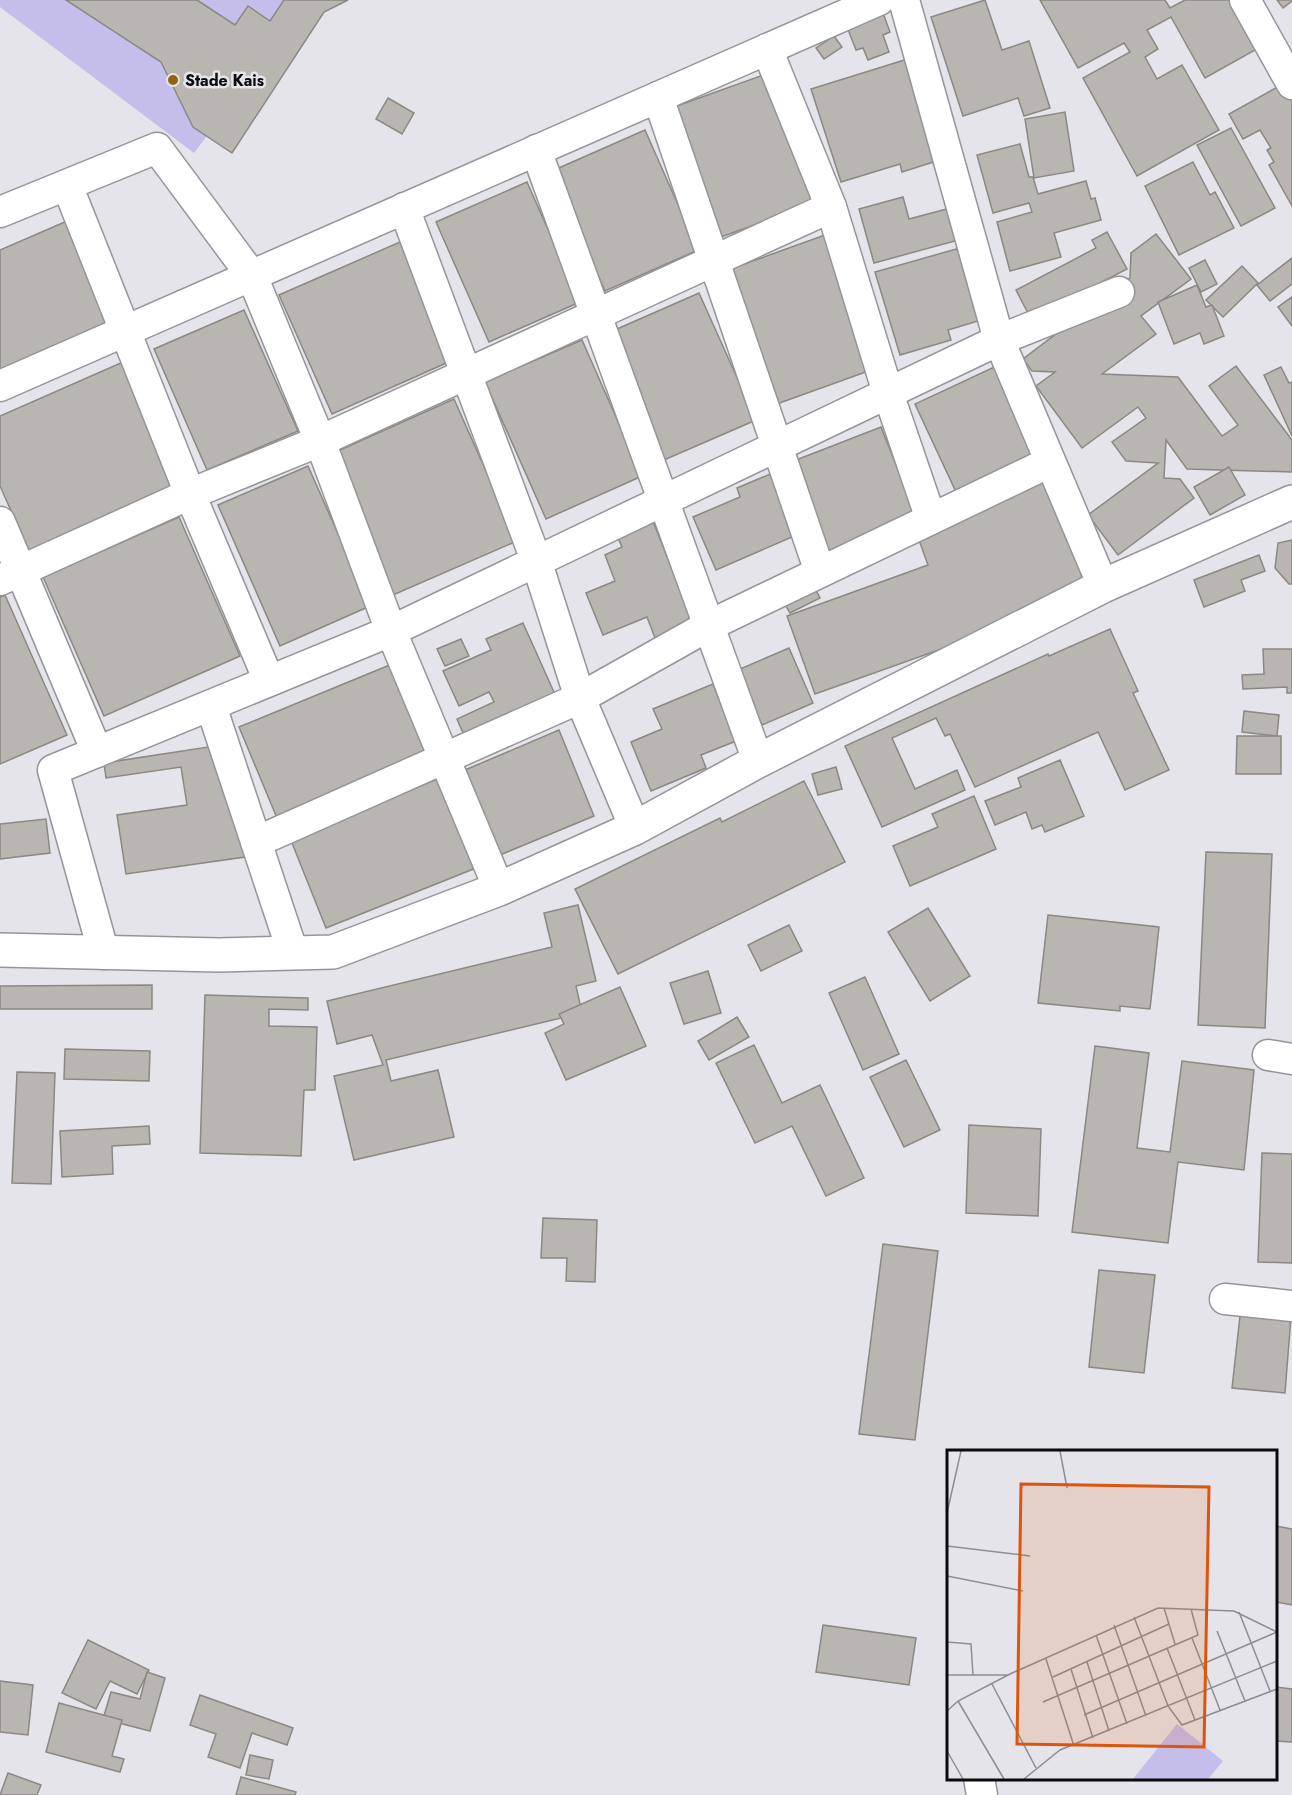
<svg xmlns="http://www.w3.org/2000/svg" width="1292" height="1795" font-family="Jost,sans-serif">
<rect width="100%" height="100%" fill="#e5e4ea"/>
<polygon fill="#c5beeb" points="0,0 310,0 194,153 0,7"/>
<g fill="#b9b5b0" stroke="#8b8883" stroke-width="1.5">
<polygon points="66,0 197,0 235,25 248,6 270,21 284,0 348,0 324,12 232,153 193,127 161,62"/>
<polygon points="985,0 1002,50 1029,41 1050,108 1024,116 1018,98 963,116 931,17"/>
<polygon points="1040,0 1165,0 1170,8 1185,0 1239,0 1264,45 1205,78 1171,17 1147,30 1158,49 1145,57 1157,79 1182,65 1219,130 1137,176 1083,78 1130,52 1124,43 1078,68"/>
<polygon points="1277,0 1292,0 1292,1 1283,8"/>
<polygon points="883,13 890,32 883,35 889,52 868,60 863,48 856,50 847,27"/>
<polygon points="834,36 842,47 824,59 816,48"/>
<polygon points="911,58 946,158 902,172 900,164 841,182 811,89"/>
<polygon points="766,74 813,204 721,237 674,107"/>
<polygon points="1283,84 1292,100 1292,206 1269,165 1274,162 1267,150 1271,148 1260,130 1243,139 1229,114"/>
<polygon points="388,98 414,113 402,134 376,119"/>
<polygon points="1065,112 1074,171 1034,178 1025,119"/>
<polygon points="1231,128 1275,208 1241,226 1197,145"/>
<polygon points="645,130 698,250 605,291 552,171"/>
<polygon points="1020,144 1029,177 1033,177 1038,194 1086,181 1091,199 1095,198 1101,220 1054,233 1061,257 1010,271 997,222 1032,212 1029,203 993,213 977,155"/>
<polygon points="1193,162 1210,195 1215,192 1234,228 1179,255 1145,186"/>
<polygon points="527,182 580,302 489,342 436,222"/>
<polygon points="903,197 909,219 958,206 966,238 874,263 859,209"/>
<polygon points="67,221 112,323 0,372 0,250"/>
<polygon points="1107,232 1127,269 1031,319 1016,290 1096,248 1092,240"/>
<polygon points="1156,234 1191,279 1141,316 1156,334 1102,374 1178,377 1222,436 1238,425 1209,386 1236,366 1292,440 1292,472 1187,469 1166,440 1164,478 1180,479 1194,498 1118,555 1088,515 1158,463 1126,461 1112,442 1146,418 1138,407 1082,448 1036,386 1055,372 1032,371 1023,359 1130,278 1131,253"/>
<polygon points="825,235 874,369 774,405 725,271"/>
<polygon points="400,242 453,360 332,414 279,295"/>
<polygon points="967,246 988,318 948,330 951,340 900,355 875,272"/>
<polygon points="1292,258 1292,284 1270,301 1257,285"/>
<polygon points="1205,260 1217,284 1201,292 1189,268"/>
<polygon points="1242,266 1258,283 1223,317 1206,300"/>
<polygon points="1197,285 1206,307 1212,305 1224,336 1204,344 1200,333 1174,344 1158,302"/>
<polygon points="699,293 756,420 664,460 608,333"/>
<polygon points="1292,297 1292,326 1278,307"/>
<polygon points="244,310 298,431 207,470 154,349"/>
<polygon points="582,340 642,476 546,519 485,382"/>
<polygon points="123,362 177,486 29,551 0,486 0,416"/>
<polygon points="1005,362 1040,453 956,492 915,404"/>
<polygon points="1281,367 1289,383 1292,382 1292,436 1264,375"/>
<polygon points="454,399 517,541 393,595 331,454"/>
<polygon points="881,427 918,520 827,555 791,462"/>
<polygon points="308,466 370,606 280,646 218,505"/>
<polygon points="1229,467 1245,495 1210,515 1194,487"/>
<polygon points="775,472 801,533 716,570 693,517 740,497 737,488"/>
<polygon points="1054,476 1096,594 815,694 787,616 928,565 914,526"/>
<polygon points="651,516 695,628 657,643 647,617 603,635 586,593 615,581 605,555 622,547 615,531"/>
<polygon points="179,517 240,656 104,716 43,577"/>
<polygon points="1292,540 1292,584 1289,584 1275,568 1278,543"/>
<polygon points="1259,555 1265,571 1241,580 1245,591 1204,607 1194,580"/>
<polygon points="812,583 820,598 790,613 782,599"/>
<polygon points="5,595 67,735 0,764 0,597"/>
<polygon points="523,623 562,710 471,751 457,719 494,702 489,692 459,706 443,671 491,650 486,639"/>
<polygon points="1110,629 1138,691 1133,693 1169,770 1125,790 1098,732 975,787 950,734 945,736 936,718 892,738 915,789 957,770 965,790 882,827 845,746 1048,654 1049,656"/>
<polygon points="461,639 469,656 445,666 437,649"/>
<polygon points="789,648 813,703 762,725 738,670"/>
<polygon points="1263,649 1292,649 1292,693 1287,693 1287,687 1243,689 1242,675 1264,674"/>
<polygon points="392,664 430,754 277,818 239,727"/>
<polygon points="713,684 736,741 701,755 706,768 651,791 631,742 662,729 653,709"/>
<polygon points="1244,711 1279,715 1277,736 1242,732"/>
<polygon points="559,730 594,816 500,855 465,770"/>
<polygon points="1237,736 1281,736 1281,774 1236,774"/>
<polygon points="228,744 245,857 126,874 117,815 187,805 181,767 106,778 104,763"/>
<polygon points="1060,760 1084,816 1045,832 1042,825 1032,829 1026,812 995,825 985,801 1021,787 1018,778"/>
<polygon points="836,767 842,789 818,795 812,774"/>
<polygon points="440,778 476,868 326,928 290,838"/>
<polygon points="804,781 845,862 618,974 575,889 720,818 722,822"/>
<polygon points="974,796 996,849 910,886 893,846 938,827 932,814"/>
<polygon points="46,819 50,853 0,859 0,824"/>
<polygon points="1206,852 1272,854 1265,1028 1198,1025"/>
<polygon points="578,905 596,981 576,986 582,1013 386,1060 391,1081 438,1070 454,1137 354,1160 334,1076 383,1065 372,1035 337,1044 327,1001 552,947 544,913"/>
<polygon points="928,908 970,976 930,1001 888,932"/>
<polygon points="1048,915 1159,927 1150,1009 1120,1006 1120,1011 1038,1003"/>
<polygon points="789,925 802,951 761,971 748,945"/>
<polygon points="708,971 721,1013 684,1024 670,983"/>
<polygon points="865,977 899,1054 863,1070 829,993"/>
<polygon points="152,985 152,1009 0,1009 0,986"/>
<polygon points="620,987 646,1046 566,1080 545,1033 564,1024 559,1014"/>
<polygon points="205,995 308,998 308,1010 269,1009 269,1026 317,1027 315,1090 304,1090 301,1156 200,1153"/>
<polygon points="737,1017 749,1037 709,1060 698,1041"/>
<polygon points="754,1045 782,1103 820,1085 864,1178 826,1196 792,1126 755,1143 716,1063"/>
<polygon points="1095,1046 1149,1053 1137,1148 1170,1152 1182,1061 1254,1070 1244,1170 1178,1162 1168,1243 1072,1232"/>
<polygon points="65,1049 150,1051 149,1081 64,1079"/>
<polygon points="906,1060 940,1130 904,1147 870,1077"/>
<polygon points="17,1072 55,1073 51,1184 12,1183"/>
<polygon points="969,1125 1041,1129 1038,1216 966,1213"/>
<polygon points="149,1126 150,1144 112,1146 113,1174 62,1177 60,1131"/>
<polygon points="1262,1153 1292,1154 1292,1263 1258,1262"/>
<polygon points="543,1218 597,1220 595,1282 566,1281 567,1258 541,1258"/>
<polygon points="883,1244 938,1251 915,1440 859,1434"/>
<polygon points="1099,1270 1155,1275 1144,1373 1089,1367"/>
<polygon points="1242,1298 1292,1304 1285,1393 1232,1388"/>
<polygon points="1276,1526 1292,1529 1292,1605 1276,1602"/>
<polygon points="823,1625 916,1638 909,1685 816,1672"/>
<polygon points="88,1640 149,1670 137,1694 110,1681 96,1709 62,1693"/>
<polygon points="147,1672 165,1678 150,1731 103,1719 111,1692 140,1699"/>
<polygon points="0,1681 33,1685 28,1735 0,1732"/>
<polygon points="1276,1687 1292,1689 1292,1742 1276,1741"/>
<polygon points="200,1695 293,1728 287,1745 252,1733 240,1768 208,1757 216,1734 190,1725"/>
<polygon points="59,1703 122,1720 112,1756 124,1759 120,1772 46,1752"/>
<polygon points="250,1755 273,1760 269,1779 246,1775"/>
<polygon points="8,1773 41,1785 37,1795 0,1795"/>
<polygon points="241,1777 296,1792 295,1795 236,1795"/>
</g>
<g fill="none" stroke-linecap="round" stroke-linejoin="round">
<g stroke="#95949a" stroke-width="33">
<g id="street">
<polyline points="904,0 999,340 1103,586"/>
<polyline points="1245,0 1292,84"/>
<polyline points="767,49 831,207 888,393 931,519"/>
<polyline points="658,97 820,572"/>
<polyline points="536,150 758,761"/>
<polyline points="67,185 190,494 269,681"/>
<polyline points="404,208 536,560 580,698 635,828"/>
<polyline points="0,212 157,148 252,276 320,441 391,631 499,889"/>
<polyline points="0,386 879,0"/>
<polyline points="0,522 97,752"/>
<polyline points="0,580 190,494 320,441 831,207"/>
<polyline points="211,706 293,953"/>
<polyline points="256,842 580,698 708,626 1050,462"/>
<polyline points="104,954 53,770 391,631 999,340 1119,292"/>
<polyline points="1268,1055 1292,1059"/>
<polyline points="1225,1299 1292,1306"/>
<polyline points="979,1778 982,1795"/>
</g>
</g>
<g stroke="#95949a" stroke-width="36">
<polyline id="secondary" points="0,950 219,955 333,952 499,889 635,828 758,761 1103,586 1292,502"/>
</g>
<use href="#street" stroke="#fff" stroke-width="30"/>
<use href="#secondary" stroke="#fff" stroke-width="33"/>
</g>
<circle fill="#91650f" stroke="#e5e4ea" stroke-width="2" cx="173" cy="80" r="6"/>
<g text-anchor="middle" stroke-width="5" stroke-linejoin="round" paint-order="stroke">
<g font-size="16" font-weight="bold" fill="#0b0b0d" stroke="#e5e4ea" text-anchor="start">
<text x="185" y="86">Stade Kais</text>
</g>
</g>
<g transform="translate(947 1450)">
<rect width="330" height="330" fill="#e5e4ea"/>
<path d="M230,274L276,311L261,329H186Z" fill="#c5beeb"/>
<path fill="none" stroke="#8e8d92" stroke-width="1.5" d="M113,1L120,38M0,63L14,1M0,96L83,106M0,126L76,141M217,158L228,194M292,162L323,241M187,167L221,256L235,275L330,239M167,175L199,266M270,181L298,251M149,185L180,274M245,188L273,260M0,192L24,194L26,225M220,198L248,270M99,209L127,296M140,212L162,281M124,219L146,288M0,225H61M106,227L222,174M45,234L89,318M11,251L57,329M96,252L251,185L244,159M0,261L11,251L63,224L211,158L287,161L330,182M137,265L330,182M0,301L16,329M77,329L113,300L330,211"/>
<path fill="#dd550c" fill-opacity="0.15" stroke="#dd550c" stroke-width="3" d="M74,34L262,37L257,297L70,294Z"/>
<rect width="330" height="330" fill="none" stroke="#0b0b0d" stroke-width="3"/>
</g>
</svg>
